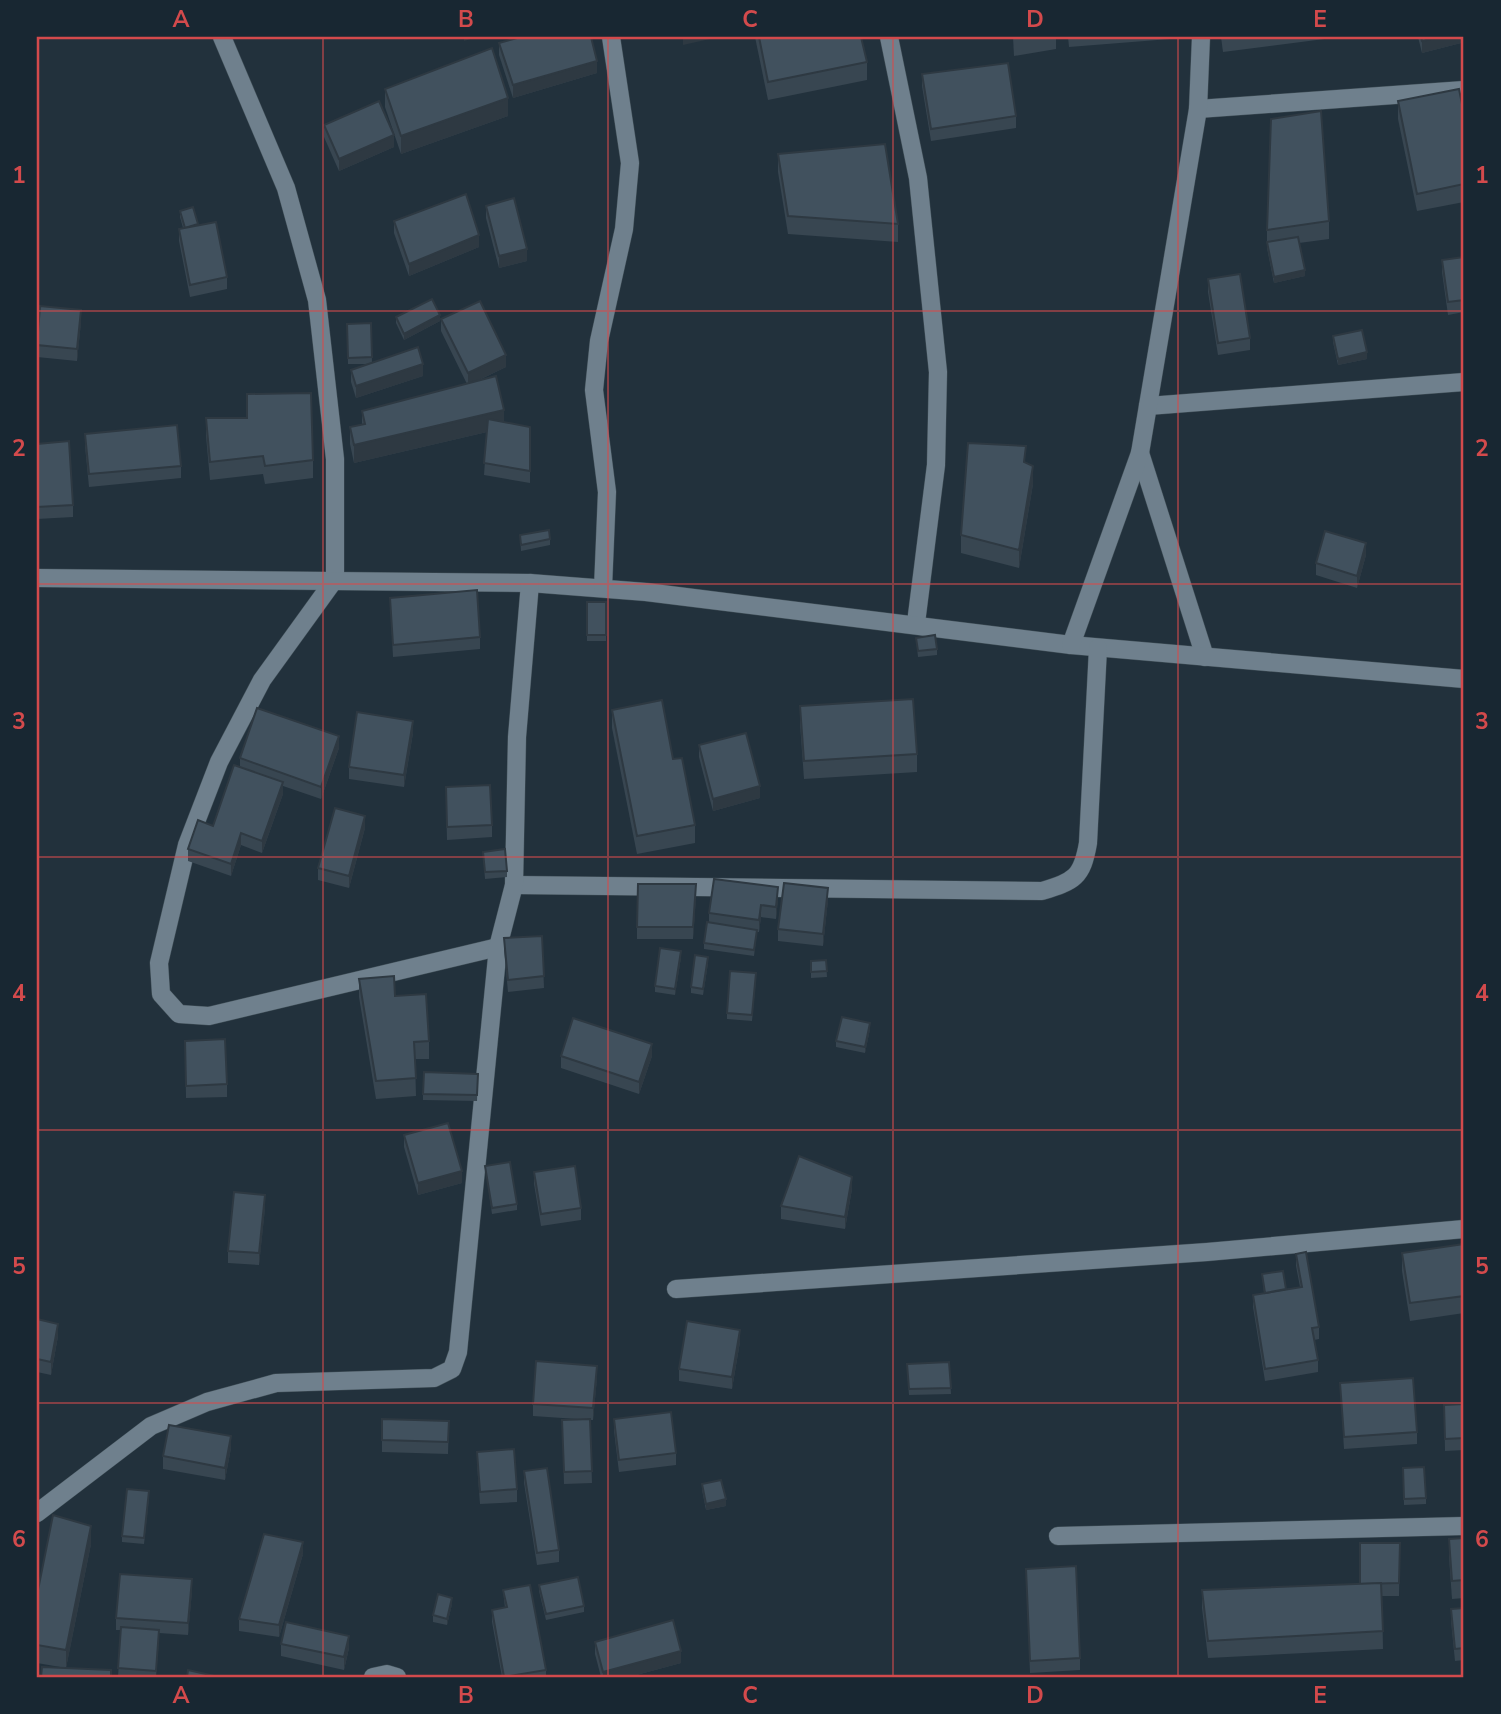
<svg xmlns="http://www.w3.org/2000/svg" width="1501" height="1714" font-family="'Nunito Sans',sans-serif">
<rect width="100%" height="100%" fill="#22313c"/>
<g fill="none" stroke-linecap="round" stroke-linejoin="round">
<g stroke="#3f4d56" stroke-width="19">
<g id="minor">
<polyline points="222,37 286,188 317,300 335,459 335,579 262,680 219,762 187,845 159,963 161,994 179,1014 209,1016 498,947"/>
<polyline points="889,37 918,178 938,372 936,465 916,623"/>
<polyline points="1198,109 1464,90"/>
<polyline points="1148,406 1464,382"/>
<polyline points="1140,453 1205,657"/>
<polyline points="37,578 530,583 646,592 1071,645 1464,679"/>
<polyline points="603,588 607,492 594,390 599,341 624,229 630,163 611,37"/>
<polyline points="1071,645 1140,453 1198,109 1201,37"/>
<path d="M514,885L1042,891C1074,881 1082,878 1088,843L1098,648"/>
<polyline points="676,1289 1207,1252 1464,1229"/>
<polyline points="37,1513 151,1426 207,1402 276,1383 434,1378 452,1369 458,1352 498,947 514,885 517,737 530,583"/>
<polyline points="1058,1536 1464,1526"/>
<polyline points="373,1677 387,1674 397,1677"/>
</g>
</g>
<use href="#minor" stroke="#6f808d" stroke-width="18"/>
</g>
<g fill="#384651">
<polygon points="755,37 861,37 867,62 867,80 768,100"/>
<polygon points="1013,37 1056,37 1056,49 1014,56"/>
<polygon points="1068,37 1170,37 1170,39 1069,47"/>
<polygon points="1221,37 1340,37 1223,52"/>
<polygon points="1418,37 1461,37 1461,43 1422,53"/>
<polygon points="499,43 597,73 513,98 499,55"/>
<polygon points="922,74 1016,116 1016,128 931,141 922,86"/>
<polygon points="385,89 508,116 401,154 385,107"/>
<polygon points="1398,101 1464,114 1464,202 1417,211 1398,119"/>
<polygon points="324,125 394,147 339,171 324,137"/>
<polygon points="778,154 898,224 898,242 788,234 778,172"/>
<polygon points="486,206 527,261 499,268 486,218"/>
<polygon points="180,211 198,225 227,277 227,289 190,297 179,241 179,229 183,228 180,217"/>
<polygon points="394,221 479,247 409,276 394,233"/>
<polygon points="1329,221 1329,239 1299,243 1305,276 1274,283 1267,248 1267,230"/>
<polygon points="1464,257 1464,312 1448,315 1442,272 1442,260"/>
<polygon points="1208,279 1250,338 1250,350 1218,355 1208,292"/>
<polygon points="396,317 440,321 404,340 396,323"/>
<polygon points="441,319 506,367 475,382 504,422 530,427 530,483 484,475 487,432 354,463 350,444 350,427 362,424 362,411 467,384 441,331"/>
<polygon points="81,322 77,361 37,357 37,341"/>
<polygon points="371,323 372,363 423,376 356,398 351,382 351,370 369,364 348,364 347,324"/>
<polygon points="1333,336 1367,359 1338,365 1333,342"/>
<polygon points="206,418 313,460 313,478 265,484 263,474 210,480 206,436"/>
<polygon points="85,434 181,466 181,478 89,487 85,446"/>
<polygon points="37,444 73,505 73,517 37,519"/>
<polygon points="1026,463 1033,484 1019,568 961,553 961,535"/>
<polygon points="520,535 550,539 550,545 521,551"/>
<polygon points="1366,555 1357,588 1316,575 1316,563"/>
<polygon points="390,598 480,637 480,649 393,657"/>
<rect x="587" y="602" width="19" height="39"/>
<polygon points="916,638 937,649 937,655 918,657"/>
<polygon points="800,706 917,754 917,772 804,779 800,724"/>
<polygon points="612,710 673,759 695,825 695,843 637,854 612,728"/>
<polygon points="413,733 404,787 349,779 349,767"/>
<polygon points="699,745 760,798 713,811 699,757"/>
<polygon points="339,748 321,799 283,786 283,794 262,853 241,845 231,876 188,861 188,849 213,826 240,766 240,758"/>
<polygon points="446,799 492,825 492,837 447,840"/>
<polygon points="365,828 349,888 318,880 318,868"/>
<polygon points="483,852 507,871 507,877 485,879"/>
<polygon points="696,896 693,939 637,939 637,927"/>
<polygon points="778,899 776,919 761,917 759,932 757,932 754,956 704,949 704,943 709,923 709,913"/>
<polygon points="828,900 823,946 778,941 778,929"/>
<polygon points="542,936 544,988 508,992 504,950 504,938"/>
<polygon points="681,957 675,995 655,992 655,986"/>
<polygon points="826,960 827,977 811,978 811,961"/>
<polygon points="708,963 703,995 691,993 691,987"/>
<polygon points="359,979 395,996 429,1041 429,1059 415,1059 416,1096 376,1099 359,997"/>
<polygon points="756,979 752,1021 727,1019 727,1013"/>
<polygon points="870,1029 865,1053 836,1047 836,1041"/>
<polygon points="185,1041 227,1084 227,1097 186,1098"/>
<polygon points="561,1056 652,1056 639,1094 561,1068"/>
<polygon points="478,1074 477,1101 423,1100 423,1094"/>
<polygon points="404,1135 462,1183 418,1195 404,1147"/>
<polygon points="485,1166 517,1204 517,1210 492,1214"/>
<polygon points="534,1172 581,1208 581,1220 541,1226 534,1184"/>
<polygon points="852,1189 845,1229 781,1219 781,1206"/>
<polygon points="265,1208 259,1265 228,1263 228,1251"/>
<polygon points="1464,1244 1464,1313 1410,1321 1402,1271 1402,1253"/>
<polygon points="1296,1254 1319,1327 1319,1339 1314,1340 1318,1360 1318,1372 1265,1381 1253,1307 1253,1295 1264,1293 1262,1274 1286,1289 1300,1287 1296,1266"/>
<polygon points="37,1319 58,1336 51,1375 37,1372"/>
<polygon points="740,1342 732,1389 679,1381 679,1369"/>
<polygon points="949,1362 951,1394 909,1395 907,1370"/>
<polygon points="597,1378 593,1420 590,1420 592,1483 564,1484 562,1420 577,1419 533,1416 533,1404"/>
<polygon points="1340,1383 1417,1432 1417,1444 1344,1449"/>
<polygon points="1464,1404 1464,1450 1445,1451 1444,1405"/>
<polygon points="382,1419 449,1421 448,1454 382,1452"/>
<polygon points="614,1419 676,1453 676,1465 619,1472 614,1431"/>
<polygon points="231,1448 225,1480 163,1469 163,1456"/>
<polygon points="477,1452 517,1489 517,1502 480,1504 477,1464"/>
<polygon points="1403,1468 1426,1498 1426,1504 1404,1505"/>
<polygon points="524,1471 559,1550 559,1562 537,1565 524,1483"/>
<polygon points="702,1484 726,1506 706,1510 702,1490"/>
<polygon points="149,1497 144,1544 122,1542 122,1536"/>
<polygon points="1464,1538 1464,1598 1452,1599 1449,1557 1449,1539"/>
<polygon points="1400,1543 1399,1596 1382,1596 1383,1649 1208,1658 1202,1608 1202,1590 1360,1584"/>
<polygon points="91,1544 66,1668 37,1663 37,1595"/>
<polygon points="303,1554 279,1637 239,1631 239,1619"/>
<polygon points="1026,1569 1080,1658 1080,1670 1030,1673"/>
<polygon points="539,1585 584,1606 584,1612 546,1620 539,1591"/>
<polygon points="503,1590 546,1670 546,1677 502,1677 492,1622 492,1610 505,1608"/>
<polygon points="192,1591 188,1635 159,1633 156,1677 118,1677 121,1630 116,1630 116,1618"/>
<polygon points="452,1604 447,1625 433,1622 433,1615"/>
<polygon points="1464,1608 1464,1660 1455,1661 1451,1621 1451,1609"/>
<polygon points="595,1642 681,1663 629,1677 601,1677 595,1654"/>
<polygon points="281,1644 349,1648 344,1670 281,1656"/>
</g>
<g fill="#2e3942">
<polygon points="464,37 477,37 464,41"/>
<polygon points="683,37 719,37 683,45"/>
<polygon points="1438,37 1461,37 1461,43 1422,53 1422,41"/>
<polygon points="597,61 597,73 513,98 513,85"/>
<polygon points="508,98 508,116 401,154 401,136"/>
<polygon points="394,135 394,147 339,171 339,159"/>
<polygon points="479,235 479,247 409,276 409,264"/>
<polygon points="527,249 527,261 499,268 499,256"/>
<polygon points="1305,270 1305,276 1274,283 1274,277"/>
<polygon points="81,310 81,322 77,361 77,349"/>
<polygon points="440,315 440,321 404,340 404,334"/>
<polygon points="1367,352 1367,359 1338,365 1338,359"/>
<polygon points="506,355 506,367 468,385 468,373"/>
<polygon points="423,364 423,376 356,398 356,386"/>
<polygon points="504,410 504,428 354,463 354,445"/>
<polygon points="1033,466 1033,484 1019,568 1019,550"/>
<polygon points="1366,543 1366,555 1357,588 1357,576"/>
<polygon points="413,721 413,733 404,787 404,775"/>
<polygon points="339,736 339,748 321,799 321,787"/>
<polygon points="283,782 283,794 262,853 262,841"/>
<polygon points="760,786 760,798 713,811 713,799"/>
<polygon points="365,816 365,828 349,888 349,876"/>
<polygon points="241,833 241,845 231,876 231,864"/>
<polygon points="696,884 696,896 693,939 693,927"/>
<polygon points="778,887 778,899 776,919 776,907"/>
<polygon points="828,888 828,900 823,946 823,934"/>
<polygon points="761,905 761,917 759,932 759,920"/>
<polygon points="681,951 681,957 675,995 675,989"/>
<polygon points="870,1023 870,1029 865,1053 865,1047"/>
<polygon points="652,1044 652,1056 639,1094 639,1082"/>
<polygon points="462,1171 462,1183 418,1195 418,1183"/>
<polygon points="852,1177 852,1189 845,1229 845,1217"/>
<polygon points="265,1195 265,1208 259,1265 259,1253"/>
<polygon points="58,1324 58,1336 51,1375 51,1362"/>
<polygon points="740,1330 740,1342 732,1389 732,1377"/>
<polygon points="597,1366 597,1378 593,1420 593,1408"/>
<polygon points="231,1436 231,1448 225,1480 225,1468"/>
<polygon points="726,1499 726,1506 706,1510 706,1504"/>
<polygon points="91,1526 91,1544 66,1668 66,1650"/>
<polygon points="303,1542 303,1554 279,1637 279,1625"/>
<polygon points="192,1579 192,1591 188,1635 188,1623"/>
<polygon points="452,1598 452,1604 447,1625 447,1619"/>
<polygon points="159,1630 159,1642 156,1677 156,1671"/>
<polygon points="349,1636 349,1648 344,1670 344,1657"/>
<polygon points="681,1651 681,1663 629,1677 603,1677 603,1672"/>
</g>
<g fill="#41515e" stroke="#2e3942" stroke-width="2">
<polygon points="521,37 591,37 597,61 513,85 499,43"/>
<polygon points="759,37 861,37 867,62 768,82"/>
<polygon points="1421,37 1438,37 1422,41"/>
<polygon points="492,48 508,98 401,136 385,89"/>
<polygon points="1008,63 1016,116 931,129 922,74"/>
<polygon points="1459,89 1464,114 1464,184 1417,194 1398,101"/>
<polygon points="379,101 394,135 339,159 324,125"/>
<polygon points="1321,111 1329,221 1267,230 1271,119"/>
<polygon points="885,144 898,224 788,216 778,154"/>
<polygon points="466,194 479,235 409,264 394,221"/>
<polygon points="514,198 527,249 499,256 486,206"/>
<polygon points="193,207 198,224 185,228 180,211"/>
<polygon points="216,222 227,277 190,285 179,229"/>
<polygon points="1298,237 1305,270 1274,277 1267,242"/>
<polygon points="1464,257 1464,300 1448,302 1442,260"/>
<polygon points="1240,274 1250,338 1218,343 1208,279"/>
<polygon points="432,299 440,315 404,334 396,317"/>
<polygon points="480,301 506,355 468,373 441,319"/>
<polygon points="40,306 81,310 77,349 37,345"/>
<polygon points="371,323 372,357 348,358 347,324"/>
<polygon points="1362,330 1367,352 1338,359 1333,336"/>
<polygon points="418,347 423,364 356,386 351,370"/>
<polygon points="496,376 504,410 354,445 350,427 365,424 362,411"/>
<polygon points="311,393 313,460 265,466 263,456 210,462 206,418 247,418 247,394"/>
<polygon points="488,419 530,427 530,471 484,463"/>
<polygon points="177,425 181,466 89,474 85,434"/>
<polygon points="69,441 73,505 37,507 37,444"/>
<polygon points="968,443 1026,446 1024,462 1033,466 1019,550 961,535"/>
<polygon points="549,530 550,539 521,545 520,535"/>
<polygon points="1325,531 1366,543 1357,576 1316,563"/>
<polygon points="477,590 480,637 393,645 390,598"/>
<rect x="587" y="602" width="19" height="33"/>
<polygon points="935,635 937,649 918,651 916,638"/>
<polygon points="913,699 917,754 804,761 800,706"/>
<polygon points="662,700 673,759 682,758 695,825 637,836 612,710"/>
<polygon points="257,708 339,736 321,787 240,758"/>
<polygon points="357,712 413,721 404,775 349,767"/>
<polygon points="746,733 760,786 713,799 699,745"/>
<polygon points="234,765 283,782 262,841 241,833 231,864 188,849 198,820 213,826"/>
<polygon points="490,785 492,825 447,827 446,787"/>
<polygon points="335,808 365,816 349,876 318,868"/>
<polygon points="505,849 507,871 485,872 483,852"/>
<polygon points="714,879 778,887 776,907 761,905 759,920 709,913"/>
<polygon points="784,883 828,888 823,934 778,929"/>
<polygon points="638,884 696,884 693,927 637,927"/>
<polygon points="707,922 757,930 754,950 704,943"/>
<polygon points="542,936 544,976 508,980 504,938"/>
<polygon points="660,948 681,951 675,989 655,986"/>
<polygon points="695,955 708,957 703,989 691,987"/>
<polygon points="826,960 827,971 811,972 811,961"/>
<polygon points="730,971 756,973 752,1015 727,1013"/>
<polygon points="394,976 395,996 426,994 429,1041 414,1042 416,1078 376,1081 359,979"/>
<polygon points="842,1017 870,1023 865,1047 836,1041"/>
<polygon points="573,1018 652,1044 639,1082 561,1056"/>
<polygon points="225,1039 227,1084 186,1086 185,1041"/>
<polygon points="424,1072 478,1074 477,1095 423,1094"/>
<polygon points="448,1123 462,1171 418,1183 404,1135"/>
<polygon points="799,1156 852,1177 845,1217 781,1206"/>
<polygon points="510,1162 517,1204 492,1208 485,1166"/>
<polygon points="575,1166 581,1208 541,1214 534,1172"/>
<polygon points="234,1192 265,1195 259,1253 228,1251"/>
<polygon points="1464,1244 1464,1296 1410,1303 1402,1253"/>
<polygon points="1306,1252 1319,1327 1312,1328 1318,1360 1265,1369 1253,1295 1302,1287 1296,1254"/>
<polygon points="1283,1271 1286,1289 1265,1293 1262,1274"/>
<polygon points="37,1319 58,1324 51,1362 37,1359"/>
<polygon points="687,1321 740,1330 732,1377 679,1369"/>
<polygon points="536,1361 597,1366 593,1408 533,1404"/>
<polygon points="949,1362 951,1388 909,1389 907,1364"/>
<polygon points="1413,1378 1417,1432 1344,1437 1340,1383"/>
<polygon points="1464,1404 1464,1438 1445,1439 1444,1405"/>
<polygon points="671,1412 676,1453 619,1460 614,1419"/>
<polygon points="382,1419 449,1421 448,1442 382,1440"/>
<polygon points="590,1419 592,1471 564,1472 562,1420"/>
<polygon points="169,1425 231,1436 225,1468 163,1456"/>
<polygon points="514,1449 517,1489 480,1492 477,1452"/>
<polygon points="1424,1467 1426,1498 1404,1499 1403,1468"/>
<polygon points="547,1468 559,1550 537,1553 524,1471"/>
<polygon points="721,1480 726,1499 706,1504 702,1484"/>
<polygon points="127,1489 149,1491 144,1538 122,1536"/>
<polygon points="53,1515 91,1526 66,1650 37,1645 37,1595"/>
<polygon points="264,1534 303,1542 279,1625 239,1619"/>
<polygon points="1464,1538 1464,1580 1452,1581 1449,1539"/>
<polygon points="1360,1543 1400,1543 1399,1583 1360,1584"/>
<polygon points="1076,1566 1080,1658 1030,1661 1026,1569"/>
<polygon points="120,1574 192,1579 188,1623 116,1618"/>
<polygon points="578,1577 584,1606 546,1614 539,1585"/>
<polygon points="1381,1583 1383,1631 1208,1641 1202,1590"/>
<polygon points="530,1585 546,1670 504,1677 492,1610 507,1607 503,1590"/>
<polygon points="438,1594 452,1598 447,1619 433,1615"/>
<polygon points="1464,1608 1464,1648 1455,1649 1451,1609"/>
<polygon points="673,1620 681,1651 603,1672 595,1642"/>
<polygon points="286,1622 349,1636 344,1657 281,1644"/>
<polygon points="121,1627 159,1630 156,1671 118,1668"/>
<polygon points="42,1667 111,1670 111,1677 41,1677"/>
<polygon points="188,1670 219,1677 187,1677"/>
</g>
<path fill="none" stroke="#d34a4c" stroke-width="2" stroke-opacity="0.55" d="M323,37V1677M608,37V1677M893,37V1677M1178,37V1677M37,311H1464M37,584H1464M37,857H1464M37,1130H1464M37,1403H1464"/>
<rect width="1501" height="1714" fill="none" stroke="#182732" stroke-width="77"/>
<rect x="38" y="38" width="1424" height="1638" fill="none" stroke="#d34a4c" stroke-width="2.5"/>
<g font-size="23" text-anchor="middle" font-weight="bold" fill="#d34a4c">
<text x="181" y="27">A</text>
<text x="466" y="27">B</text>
<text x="750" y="27">C</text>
<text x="1035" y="27">D</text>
<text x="1320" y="27">E</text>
<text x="19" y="183">1</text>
<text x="1482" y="183">1</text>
<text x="19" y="456">2</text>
<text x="1482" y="456">2</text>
<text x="19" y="729">3</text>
<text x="1482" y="729">3</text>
<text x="19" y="1001">4</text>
<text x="1482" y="1001">4</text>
<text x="19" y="1274">5</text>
<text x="1482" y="1274">5</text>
<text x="19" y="1547">6</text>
<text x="1482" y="1547">6</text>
<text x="181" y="1703">A</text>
<text x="466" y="1703">B</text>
<text x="750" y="1703">C</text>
<text x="1035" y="1703">D</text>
<text x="1320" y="1703">E</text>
</g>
</svg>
